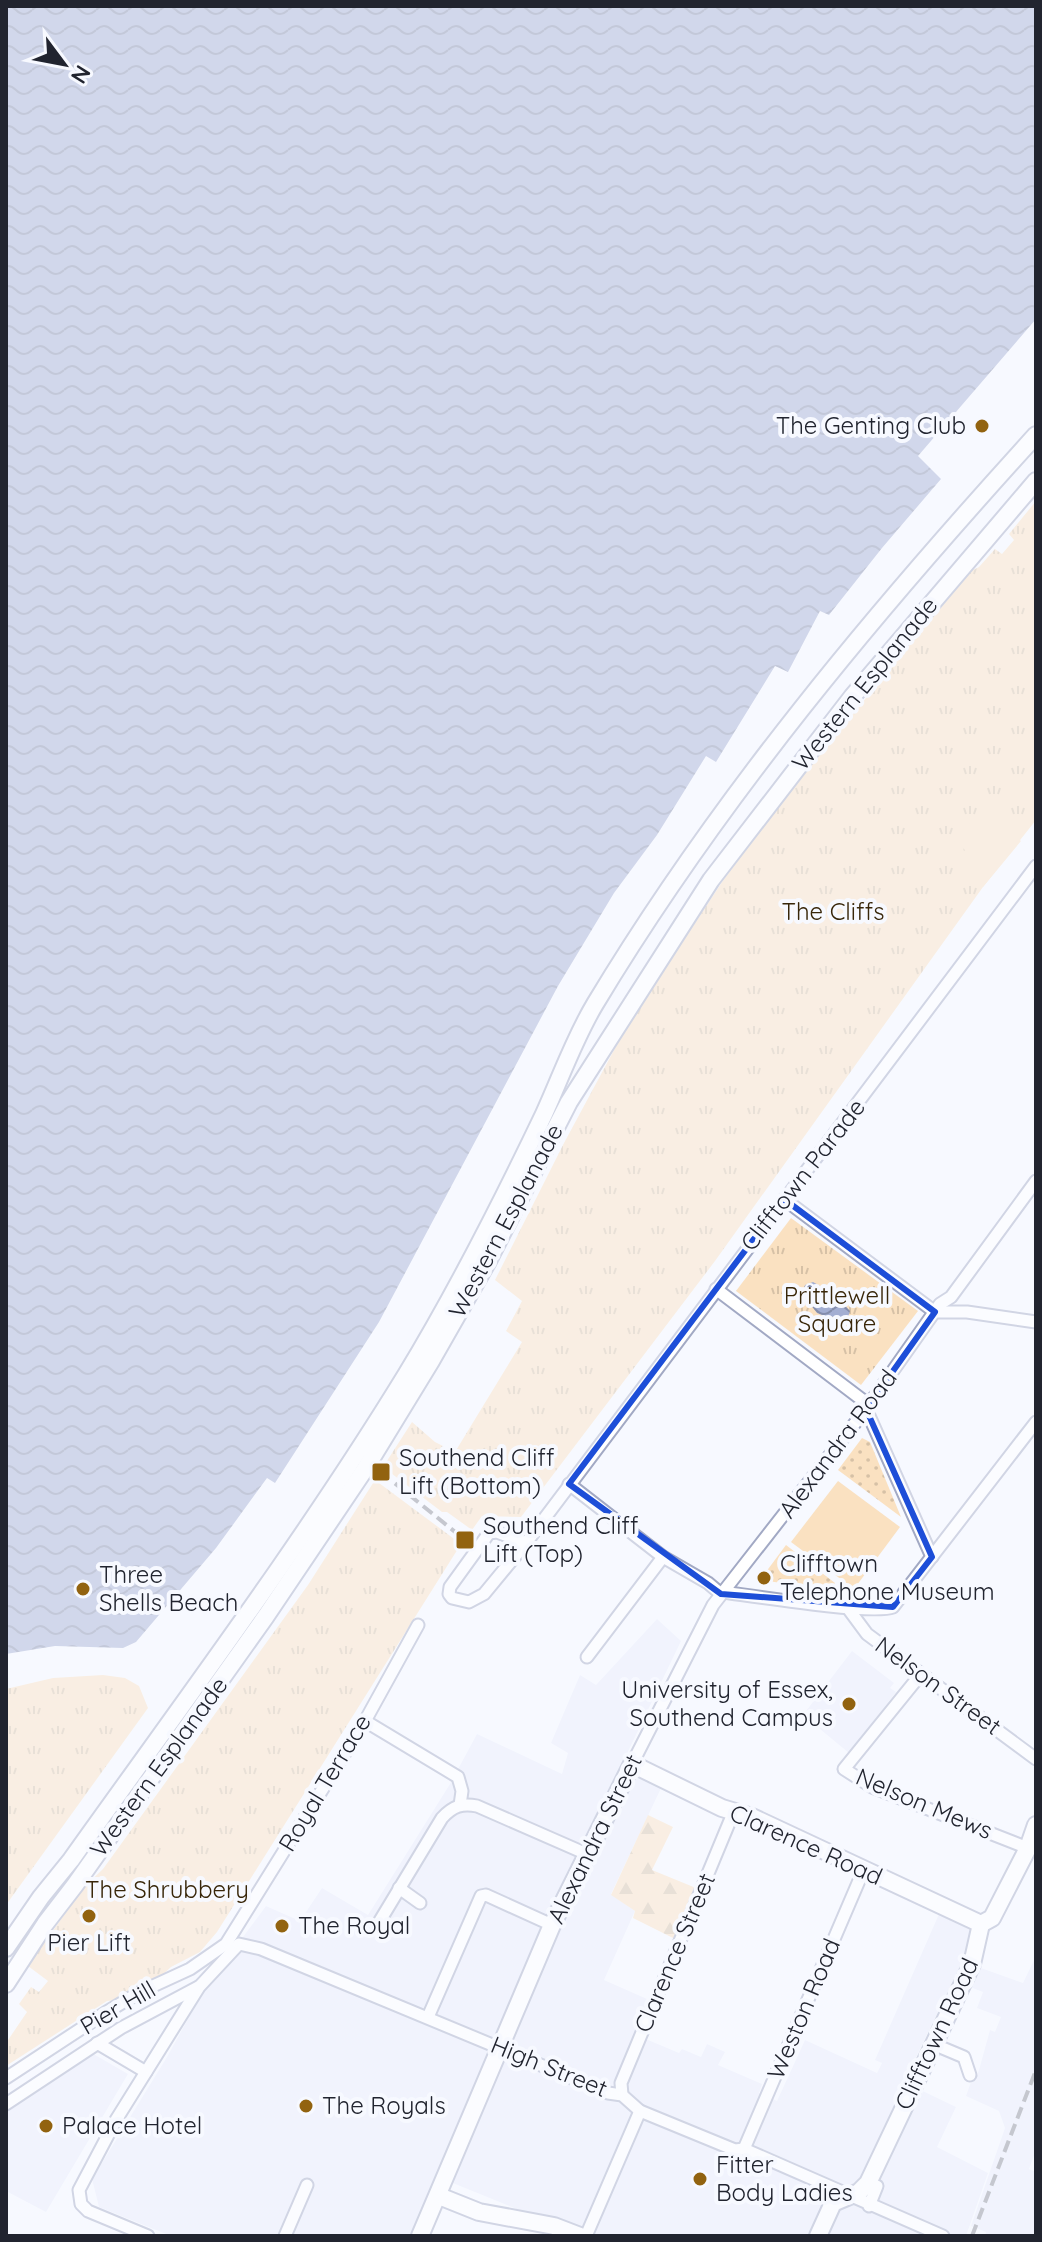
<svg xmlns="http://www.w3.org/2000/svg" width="1042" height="2242" font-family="Quicksand,sans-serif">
<defs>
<pattern id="grass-dots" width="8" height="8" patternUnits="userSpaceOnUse" patternTransform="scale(2)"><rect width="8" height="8" fill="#fae1c1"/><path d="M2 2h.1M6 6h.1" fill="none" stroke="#d6c1a6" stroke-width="1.8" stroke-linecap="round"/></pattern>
<pattern id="forest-firs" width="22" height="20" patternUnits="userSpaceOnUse" patternTransform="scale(2)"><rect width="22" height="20" fill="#fae1c1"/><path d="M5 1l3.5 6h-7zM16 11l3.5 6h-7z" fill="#d6c1a6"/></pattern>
<pattern id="park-tufts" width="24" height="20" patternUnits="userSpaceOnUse" patternTransform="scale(2)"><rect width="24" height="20" fill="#fae1c1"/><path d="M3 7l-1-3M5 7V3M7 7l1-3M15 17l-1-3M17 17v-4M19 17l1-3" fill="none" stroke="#d6c1a6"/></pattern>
<pattern id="water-waves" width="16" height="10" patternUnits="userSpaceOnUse" patternTransform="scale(2)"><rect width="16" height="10" fill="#a3aed2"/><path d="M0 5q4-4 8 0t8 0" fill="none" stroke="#848dab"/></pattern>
</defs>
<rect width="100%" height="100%" fill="#f7f9ff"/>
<g fill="#e8ecfb">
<polygon points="657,1619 681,1641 622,1764 662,1786 611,1894 635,1911 604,1980 647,1999 634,2034 679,2053 682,2049 701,2057 707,2044 725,2052 718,2065 762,2084 759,2093 777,2101 805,2040 877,2073 882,2063 875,2060 939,1914 976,1933 904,2082 956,2107 937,2147 988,2173 966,2236 583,2236 438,2177 410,2236 171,2236 99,2207 92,2179 167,2057 205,1988 266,1906 300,1921 322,1888 368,1915 450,1784 477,1734 562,1774 568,1753 551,1743 580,1675 596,1685"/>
<polygon points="852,1651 894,1683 890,1688 896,1692 849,1753 803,1715"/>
<polygon points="1036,1956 1036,2150 1029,2169 1036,2172 1036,2236 985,2236 986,2232 971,2226 1005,2128 999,2111 966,2096 972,2079 975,2080 979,2070 990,2030 995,2032 1001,2017 977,2008 983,1992 970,1987 981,1968 1023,1983"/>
<polygon points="90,2052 128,2074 46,2212 6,2191 6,2107"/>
</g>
<g fill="url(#grass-dots)">
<polygon points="862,1438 870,1442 901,1517 838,1470"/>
<polygon points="786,1545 835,1583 835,1588 832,1590 760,1580"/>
</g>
<polygon fill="url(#forest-firs)" points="648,1815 673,1827 652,1870 696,1888 675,1939 633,1918 635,1911 611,1895"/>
<g fill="url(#park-tufts)">
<polygon points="1036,501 1036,820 983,887 715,1261 521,1517 482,1516 472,1530 447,1512 442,1512 383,1467 412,1422 435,1442 455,1452 522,1342 506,1331 522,1301 495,1280 564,1143 627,1026 722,882 785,796 971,571 979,567 995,549 1002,554 1014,540 1009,534"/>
<polygon points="791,1218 918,1311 861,1385 736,1291"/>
<polygon points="375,1480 461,1544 217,1932 200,1952 171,1967 156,1981 117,2000 107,2001 6,2066 6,2043 27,2012 19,2004 31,1987 39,1992 48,1981 28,1966 83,1888 103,1869 308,1585"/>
<polygon points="103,1675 125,1678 139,1686 148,1708 6,1905 6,1689 53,1678"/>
</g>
<g fill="#fae1c1">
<polygon points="992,818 1021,841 983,887 954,864 965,850 952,839 967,821 980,832"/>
<polygon points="838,1481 900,1527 854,1589 791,1542"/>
</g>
<g fill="url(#water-waves)">
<polygon points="6,6 1036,6 1036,319 918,456 941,479 882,548 829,615 820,611 788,672 775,666 716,762 706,756 657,835 614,893 558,986 379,1322 275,1483 267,1478 216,1548 136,1642 123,1648 55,1646 6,1654"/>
<polygon points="813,1282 822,1287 824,1284 837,1289 844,1298 842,1302 850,1311 847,1320 839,1321 831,1316 829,1318 817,1313 810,1304 812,1300 803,1291 805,1285"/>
</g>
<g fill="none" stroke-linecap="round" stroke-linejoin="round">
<g stroke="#a2a9c4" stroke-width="15">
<g id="street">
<polyline points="784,1199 935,1312"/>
<polyline points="716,1289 869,1405"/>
<polyline points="935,1312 967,1312 1036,1322"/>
<polyline points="866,1409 932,1557"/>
<polyline points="569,1484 663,1557 708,1583 721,1594"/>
<polyline points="526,1543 497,1532 489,1533 450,1587 449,1594 452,1598 469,1602 484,1594 526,1543 1036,866"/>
<path d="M723,1592C753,1596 872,1615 893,1607L1036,1422"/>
<polyline points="847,1607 867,1634 1036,1759"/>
<polyline points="587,1657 663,1557"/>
<polyline points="921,1674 844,1769 872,1787 1028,1848"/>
<polyline points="365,1721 458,1777 462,1791 460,1805"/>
<polyline points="632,1764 713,1605 866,1409 940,1304 951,1297 1036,1181"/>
<polyline points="399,1888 420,1903"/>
<path d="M378,1924L442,1818C453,1806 462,1803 477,1806L589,1855"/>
<polyline points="428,2017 481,1896 486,1895 552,1925"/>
<polyline points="97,2043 146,2072"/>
<polyline points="933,2044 964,2057 970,2075"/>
<polyline points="6,2078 105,2013 140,1992 190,1969 226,1944 365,1721 418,1625"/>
<polyline points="622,2095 621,2083 734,1811"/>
<polyline points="6,2104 121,2028 198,1987"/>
<polyline points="744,2149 864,1869"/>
<polyline points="869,2206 877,2186"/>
<polyline points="148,2236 88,2211 81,2204 79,2190 116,2120 199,1987 239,1944 261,1949 608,2093 622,2095 640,2111 735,2150 744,2149 943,2236"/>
<polyline points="285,2236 307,2185"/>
<polyline points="586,2236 640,2111"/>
</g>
</g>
<g stroke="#a2a9c4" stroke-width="20">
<g id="secondary">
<polyline points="981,1924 992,1918 1028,1848 1036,1825"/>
<path d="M6,1948L41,1897L71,1860C185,1700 303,1543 406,1375C457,1291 502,1202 544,1114C561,1077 574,1039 595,1004C719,798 875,612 1036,435"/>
<polyline points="6,1984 45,1924 75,1885 266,1616 365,1469 431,1361 488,1261 569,1102 711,880 852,697 1036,481"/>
<polyline points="439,2196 479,2212 554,2226 580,2236"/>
<polyline points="420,2236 552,1925 632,1764 722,1808 752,1817 981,1924"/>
<polyline points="818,2236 833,2203 859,2192 868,2183 972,1964 981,1924"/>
</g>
</g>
<use href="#street" stroke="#fff" stroke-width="11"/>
<use href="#secondary" stroke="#fff" stroke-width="16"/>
<g stroke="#888b94" stroke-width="4" stroke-dasharray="12 6" stroke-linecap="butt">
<polyline points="381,1472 465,1540"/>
<polyline points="972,2236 1036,2070"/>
</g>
</g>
<path d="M0 0H1042V2242H0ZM784,1199L935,1312L866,1409L932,1557L893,1607L721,1594L569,1484Z" fill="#f7f9ff" fill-opacity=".55" fill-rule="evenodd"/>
<path fill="none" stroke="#1d4ed8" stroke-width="6" stroke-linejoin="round" d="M784,1199L935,1312L866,1409L932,1557L893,1607L721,1594L569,1484Z"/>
<g fill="#926310" stroke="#f7f9ff" stroke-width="3">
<circle cx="982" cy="426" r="8"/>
<rect x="371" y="1462" width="20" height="20" rx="4"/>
<rect x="455" y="1530" width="20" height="20" rx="4"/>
<circle cx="764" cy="1578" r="8"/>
<circle cx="83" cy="1589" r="8"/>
<circle cx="849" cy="1704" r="8"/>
<circle cx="89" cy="1916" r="8"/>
<circle cx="282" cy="1926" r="8"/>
<circle cx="306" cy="2106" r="8"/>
<circle cx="46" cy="2126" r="8"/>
<circle cx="700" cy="2179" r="8"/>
</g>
<g text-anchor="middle" stroke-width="8" stroke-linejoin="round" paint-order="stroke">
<g font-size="24" fill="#21242f" stroke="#f7f9ff" text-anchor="start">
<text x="966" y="434" text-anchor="end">The Genting Club</text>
<text x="399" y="1466">Southend Cliff<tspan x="399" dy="28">Lift (Bottom)</tspan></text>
<text x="483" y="1534">Southend Cliff<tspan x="483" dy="28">Lift (Top)</tspan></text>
<text x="780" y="1572">Clifftown<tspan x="780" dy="28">Telephone Museum</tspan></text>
<text x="99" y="1583">Three<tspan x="99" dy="28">Shells Beach</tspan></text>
<text x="833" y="1698" text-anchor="end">University of Essex,<tspan x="833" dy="28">Southend Campus</tspan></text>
<text x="298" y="1934">The Royal</text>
<text x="89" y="1951" text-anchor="middle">Pier Lift</text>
<text x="322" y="2114">The Royals</text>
<text x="62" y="2134">Palace Hotel</text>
<text x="716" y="2173">Fitter<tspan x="716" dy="28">Body Ladies</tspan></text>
</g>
<g font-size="24" fill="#21242f" stroke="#f7f9ff">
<text transform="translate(865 684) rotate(-51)" y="8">Western Esplanade</text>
<text transform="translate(803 1175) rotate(-52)" y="8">Clifftown Parade</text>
<text transform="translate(506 1221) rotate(-62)" y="8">Western Esplanade</text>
<text transform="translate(838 1444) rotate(-53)" y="8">Alexandra Road</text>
<text transform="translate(938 1686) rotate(36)" y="8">Nelson Street</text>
<text transform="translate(159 1767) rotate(-54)" y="8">Western Esplanade</text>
<text transform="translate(325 1783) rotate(-59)" y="8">Royal Terrace</text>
<text transform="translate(924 1804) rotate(23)" y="8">Nelson Mews</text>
<text transform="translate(595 1839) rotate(-64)" y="8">Alexandra Street</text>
<text transform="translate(806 1845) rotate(24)" y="8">Clarence Road</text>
<text transform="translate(675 1953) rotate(-67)" y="8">Clarence Street</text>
<text transform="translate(118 2008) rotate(-30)" y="8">Pier Hill</text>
<text transform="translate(804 2009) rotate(-67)" y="8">Weston Road</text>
<text transform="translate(937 2034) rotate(-65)" y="8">Clifftown Road</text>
<text transform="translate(549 2067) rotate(22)" y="8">High Street</text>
</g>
<g font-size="24" fill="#382609" stroke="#f7f9ff">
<text x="833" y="920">The Cliffs</text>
<text x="837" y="1304">Prittlewell<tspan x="837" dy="28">Square</tspan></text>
<text x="167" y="1898">The Shrubbery</text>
</g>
</g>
<rect width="1042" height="2242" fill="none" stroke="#21242f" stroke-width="16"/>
<g transform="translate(64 64) rotate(122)" stroke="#f7f9ff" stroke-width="6" paint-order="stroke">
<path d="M0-6L14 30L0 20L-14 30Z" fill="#21242f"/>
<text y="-12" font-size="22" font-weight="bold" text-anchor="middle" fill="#21242f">N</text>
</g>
</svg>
